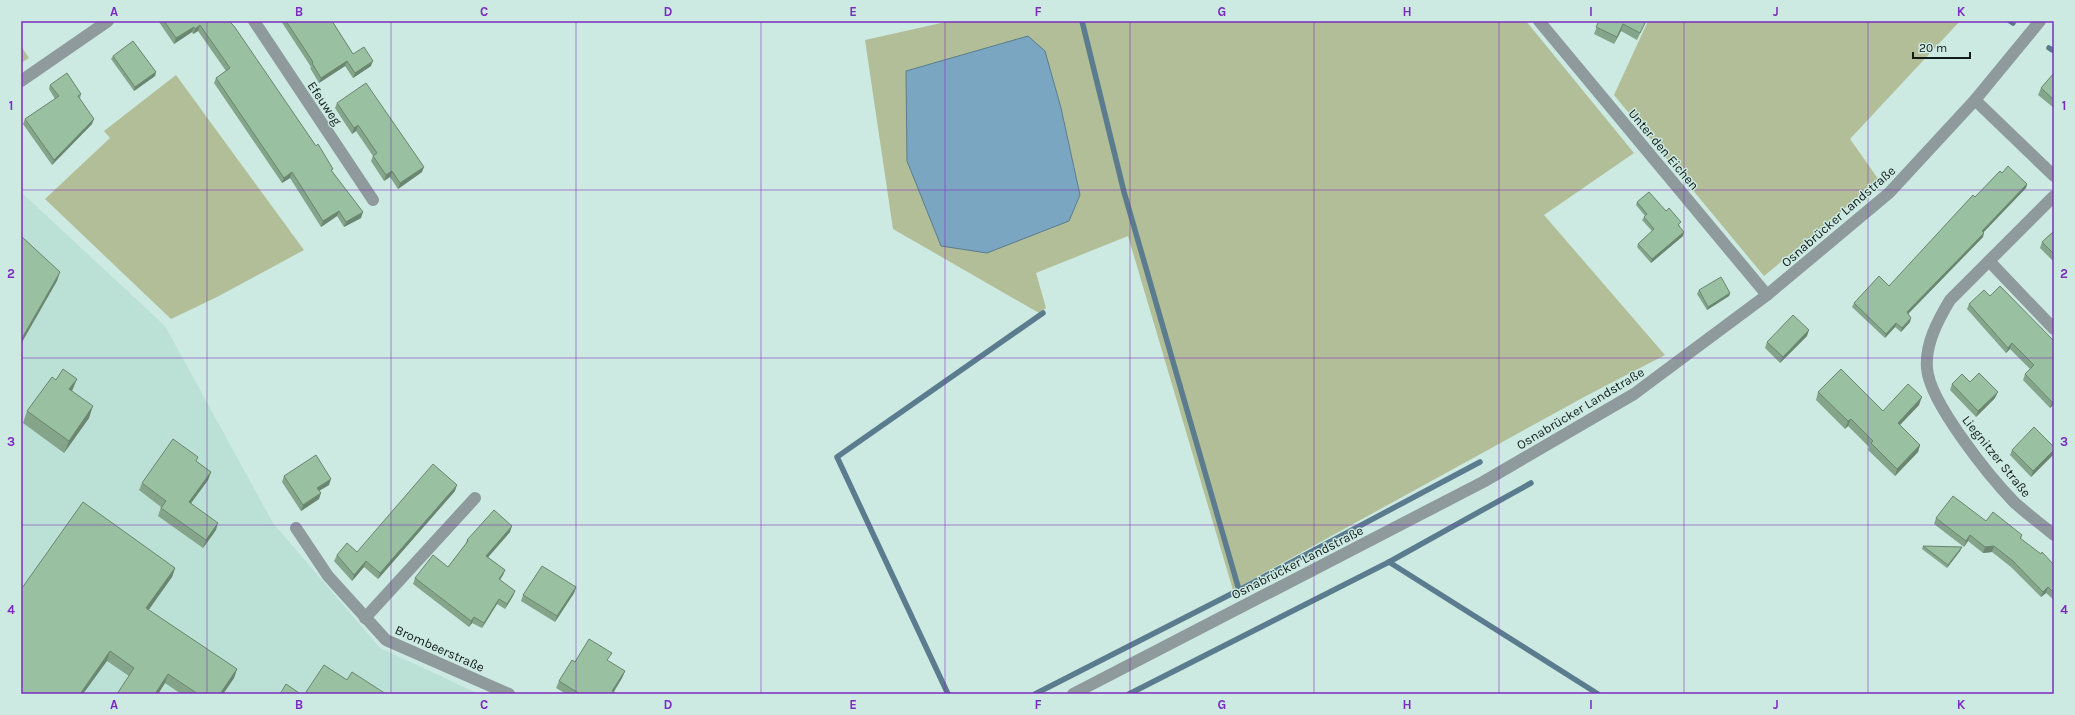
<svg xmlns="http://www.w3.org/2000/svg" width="2075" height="715" font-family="Karla,sans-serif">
<rect width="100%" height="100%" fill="#cce9e2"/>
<polygon fill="#bbe0d6" points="21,192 165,326 273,523 380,648 479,694 21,694"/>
<g fill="#b2be97">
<polygon points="950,21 1526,21 1634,153 1544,215 1665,355 1586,396 1233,590 1128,236 1036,273 1046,308 1039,313 893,229 865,40"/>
<polygon points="1648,21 1960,21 1850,139 1879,180 1764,276 1614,95"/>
<polygon points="21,46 29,58 21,63"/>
<polygon points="176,75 304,250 217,297 171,319 45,199 110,138 104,131"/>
</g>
<polygon fill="#7ba6c1" stroke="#5b7c8e" points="1028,36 1045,51 1061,108 1080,195 1069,221 987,253 941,246 907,161 906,71"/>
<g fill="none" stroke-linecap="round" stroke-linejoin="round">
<g stroke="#5b7c8e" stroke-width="5.5">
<polyline points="1082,21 1124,192 1239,590"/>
<polyline points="2010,21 2013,23"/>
<polyline points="2049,48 2054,51"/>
<polyline points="1389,562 1598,694"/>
<polyline points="948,694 837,457 1043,313"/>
<polyline points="1035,694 1239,590 1480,462"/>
<polyline points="1129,694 1389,562 1531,483"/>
</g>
<g stroke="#8e9a9c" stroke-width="12">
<polyline points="254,21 373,200"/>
<polyline points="1539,21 1767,295"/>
<polyline points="21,81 108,21"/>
<polyline points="1975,100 2054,176"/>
<path d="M2054,196L1950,300C1938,320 1925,344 1927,368C1929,402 1990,477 2014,502C2027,514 2041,524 2054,535"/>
<polyline points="1989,261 2054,329"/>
<polyline points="296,528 328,576 386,640 509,694"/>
<polyline points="365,618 475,498"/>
<polyline points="1073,694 1483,482 1634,394 1767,295 1889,193 1975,100 2040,21"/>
</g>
</g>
<g fill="#84a58a">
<polygon points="160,21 229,21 332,172 361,218 344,227 337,216 321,227 290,178 282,183 214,83 216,78 226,71 198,31 193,34 192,32 174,44 159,22"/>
<polygon points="281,21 332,21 353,54 371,66 353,78 345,66 319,83 310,68 311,67"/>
<polygon points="1599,21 1646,21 1637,40 1621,31 1614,44 1594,34"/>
<polygon points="113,56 156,72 155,76 134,91 111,59"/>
<polygon points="2054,73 2054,108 2038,95 2041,88"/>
<polygon points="50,85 81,94 80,99 92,124 52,165 23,124 25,119 55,99 49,89"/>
<polygon points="337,103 422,172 398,189 390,177 384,181 371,161 373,156 356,131 352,134 335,108"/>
<polygon points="2002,173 2027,184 2026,188 1983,232 1983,237 1908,314 1910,322 1901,332 1895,327 1885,338 1852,307 1854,303 1889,286 1975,197"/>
<polygon points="1637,202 1666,211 1680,226 1679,226 1683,236 1651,263 1637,247 1638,244 1652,231 1642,220 1645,216 1636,205"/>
<polygon points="2054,231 2054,262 2040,248 2042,242"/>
<polygon points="2000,286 2054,404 2050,408 2023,380 2025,374 2030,369 2010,349 2006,353 1967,309 1969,304 1990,296"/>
<polygon points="1699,290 1730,293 1729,296 1707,310 1697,294"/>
<polygon points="1807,336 1780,363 1765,348 1767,342"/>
<polygon points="1952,384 1995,398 1976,417 1950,390"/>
<polygon points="72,391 89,418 64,453 23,423 27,411"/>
<polygon points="1818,392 1883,411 1919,405 1900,425 1920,445 1918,452 1895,476 1868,450 1869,447 1848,426 1845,429 1816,400"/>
<polygon points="2012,450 2054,454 2031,477 2010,455"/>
<polygon points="197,462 211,472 208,480 191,503 216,530 203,548 158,516 161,507 139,490 142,483"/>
<polygon points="284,476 329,485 319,491 319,499 301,511 282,482"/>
<polygon points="455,491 378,579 364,567 352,581 334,561 337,555 357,552"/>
<polygon points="1936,518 1986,521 2022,535 2021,539 2054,565 2054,600 2046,593 2041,597 2011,567 1992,552 1983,553 1968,541 1964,547 1934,524"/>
<polygon points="510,532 488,557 505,570 503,575 500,580 515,591 513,596 505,609 497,604 482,628 472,623 469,627 413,584 415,578 448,567 465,545 467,540"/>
<polygon points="1923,546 1962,547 1960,551 1947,568 1922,549"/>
<polygon points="175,568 172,577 148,610 237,669 234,678 223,694 181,694 165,683 158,694 117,694 129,676 107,661 22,588"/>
<polygon points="576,587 574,593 555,622 521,601 523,595"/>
<polygon points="609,661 625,671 622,678 614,692 617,694 566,694 556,688 559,681 575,662"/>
</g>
<g fill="#6b8670">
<polygon points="1623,24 1621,31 1614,44 1617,37"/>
<polygon points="200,25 198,31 193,34 195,29"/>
<polygon points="194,27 192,32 174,44 176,38"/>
<polygon points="347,61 345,66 319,83 321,78"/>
<polygon points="373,61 371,66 353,78 355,73"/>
<polygon points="156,72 155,76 134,91 135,87"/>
<polygon points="94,119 92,124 52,165 54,160"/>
<polygon points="358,125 356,131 352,134 354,128"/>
<polygon points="424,167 422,172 398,189 400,183"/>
<polygon points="392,171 390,177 384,181 386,175"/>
<polygon points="292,172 290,178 282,183 284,178"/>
<polygon points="2027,184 2026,188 1981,235 1982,231"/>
<polygon points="339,211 337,216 321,227 323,221"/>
<polygon points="363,212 361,218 344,227 346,222"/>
<polygon points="1684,232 1683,236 1651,263 1652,259"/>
<polygon points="1984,233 1983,237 1906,316 1907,312"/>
<polygon points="60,272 57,281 21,344 21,340"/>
<polygon points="1730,293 1729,296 1707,310 1708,307"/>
<polygon points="1911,318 1910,322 1901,332 1902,328"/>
<polygon points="1896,323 1895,327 1885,338 1886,334"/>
<polygon points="1809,330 1807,336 1780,363 1783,357"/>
<polygon points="2012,343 2010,349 2006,353 2008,348"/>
<polygon points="77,379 72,391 65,401 69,389"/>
<polygon points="1998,392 1995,398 1976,417 1978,411"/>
<polygon points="1922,397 1919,405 1895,430 1898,423"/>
<polygon points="2054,400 2054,404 2050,408 2052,402"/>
<polygon points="93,406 89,418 64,453 69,441"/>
<polygon points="1851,419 1848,426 1845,429 1848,421"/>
<polygon points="1920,445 1918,452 1895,476 1897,469"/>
<polygon points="2054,450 2054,454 2031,477 2033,471"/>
<polygon points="211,472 208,480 186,510 189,502"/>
<polygon points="331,479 329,485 315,493 317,488"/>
<polygon points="457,485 455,491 378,579 380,573"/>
<polygon points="321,493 319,499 301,511 303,505"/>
<polygon points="218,523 216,530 203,548 206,540"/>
<polygon points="512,526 510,532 484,562 486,556"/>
<polygon points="1970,535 1968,541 1964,547 1966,541"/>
<polygon points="1994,546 1992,552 1983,553 1985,547"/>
<polygon points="1962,547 1960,551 1947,568 1948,565"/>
<polygon points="366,561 364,567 352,581 354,575"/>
<polygon points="175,568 172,577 143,618 146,608"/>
<polygon points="505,570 503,575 496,585 499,579"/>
<polygon points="576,587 574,593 555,622 557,616"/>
<polygon points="2048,587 2046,593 2041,597 2043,592"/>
<polygon points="515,591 513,596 505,609 507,604"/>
<polygon points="499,599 497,604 482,628 484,623"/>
<polygon points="474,617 472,623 469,627 471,621"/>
<polygon points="110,651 107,661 83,694 80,694"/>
<polygon points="237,669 234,678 223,694 220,694"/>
<polygon points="625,671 622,678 612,694 612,691"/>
<polygon points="168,674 165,683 158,694 155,694"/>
</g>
<g fill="#99c0a0" stroke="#6b8670">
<polygon points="164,21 229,21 234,26 316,146 318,144 333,169 331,170 363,212 346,222 339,211 323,221 292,172 284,178 216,78 230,68 200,25 195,29 194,27 176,38"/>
<polygon points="286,21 332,21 353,54 364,47 373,61 355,73 347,61 321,78 312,63 313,62"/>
<polygon points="1599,21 1646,21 1640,33 1623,24 1617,37 1596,27"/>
<polygon points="133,41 156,72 135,87 113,56"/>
<polygon points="67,73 81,94 78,96 94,119 54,160 25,119 59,96 50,85"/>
<polygon points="2054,73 2054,100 2041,88"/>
<polygon points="366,83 424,167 400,183 392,171 386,175 373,156 377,153 358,125 354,128 337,103"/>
<polygon points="2008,166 2027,184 1982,231 1984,233 1907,312 1911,318 1902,328 1896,323 1886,334 1854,303 1879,276 1889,286 1973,195 1975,197 2000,171 2002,173"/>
<polygon points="1649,192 1666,211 1669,208 1681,222 1678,225 1684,232 1652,259 1638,244 1654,229 1644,217 1647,214 1637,202"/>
<polygon points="2054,231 2054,254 2042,242"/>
<polygon points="21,236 60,272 21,340"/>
<polygon points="1721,277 1730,293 1708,307 1699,290"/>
<polygon points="2000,286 2054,341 2054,400 2052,402 2025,374 2034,365 2012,343 2008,348 1969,304 1984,290 1990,296"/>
<polygon points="1793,315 1809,330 1783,357 1767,342"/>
<polygon points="63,369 77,379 69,389 93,406 69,441 27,411 52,377 56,380"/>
<polygon points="1841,369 1883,411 1908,384 1922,397 1898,423 1920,445 1897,469 1871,443 1873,441 1851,419 1848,421 1818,392"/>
<polygon points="1979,373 1998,392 1978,411 1952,384 1962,374 1970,382"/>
<polygon points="2034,427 2054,447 2054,450 2033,471 2012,450"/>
<polygon points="173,439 198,457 196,461 211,472 189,502 218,523 206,540 161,508 166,501 142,483"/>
<polygon points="316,455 331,479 317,488 321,493 303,505 284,476"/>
<polygon points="433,464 457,485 380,573 366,561 354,575 337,555 347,543 357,552"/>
<polygon points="1953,496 1986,521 1993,512 2022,535 2020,538 2041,554 2042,552 2054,565 2054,593 2048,587 2043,592 2013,561 1994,546 1985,547 1970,535 1966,541 1936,518"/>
<polygon points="83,502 175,568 146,608 237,669 220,694 198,694 168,674 155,694 117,694 134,668 110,651 80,694 21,694 21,588 22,588"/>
<polygon points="494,510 512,526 486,556 505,570 499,579 515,591 507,604 499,599 484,623 474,617 471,621 415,578 433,555 448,567 468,541 467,540"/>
<polygon points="1923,546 1962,547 1948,565"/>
<polygon points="542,566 576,587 557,616 523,595"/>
<polygon points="589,639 612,653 607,660 625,671 612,691 617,694 580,694 559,681 572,660 575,662"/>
<polygon points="324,665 347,680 352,672 386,694 309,694 306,692"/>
<polygon points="286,684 299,693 299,694 280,694"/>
</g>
<path fill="none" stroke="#7b2cbf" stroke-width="1" stroke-opacity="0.55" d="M207,21V694M391,21V694M576,21V694M761,21V694M945,21V694M1130,21V694M1314,21V694M1499,21V694M1684,21V694M1868,21V694M21,190H2054M21,358H2054M21,525H2054"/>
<g text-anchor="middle" stroke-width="3" stroke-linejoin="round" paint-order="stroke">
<g font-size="13" fill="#111b18" stroke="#cce9e2">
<text transform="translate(325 103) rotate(56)" y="5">Efeuweg</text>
<text transform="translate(1664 149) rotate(50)" y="5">Unter den Eichen</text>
<text transform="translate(1838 216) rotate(-41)" y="5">Osnabrücker Landstraße</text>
<text transform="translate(1580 408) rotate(-31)" y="5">Osnabrücker Landstraße</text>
<text transform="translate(1997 456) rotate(51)" y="5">Liegnitzer Straße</text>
<text transform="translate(1297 562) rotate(-27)" y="5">Osnabrücker Landstraße</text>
<text transform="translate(440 648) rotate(24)" y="5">Brombeerstraße</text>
</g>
</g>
<rect width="2075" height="715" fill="none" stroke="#cce9e2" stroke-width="44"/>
<path d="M1913 52v6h57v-6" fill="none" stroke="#111b18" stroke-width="2"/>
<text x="1919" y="52" font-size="12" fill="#111b18" stroke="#cce9e2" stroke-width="3" paint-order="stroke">20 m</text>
<rect x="22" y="22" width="2031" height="671" fill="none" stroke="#7b2cbf" stroke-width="1.5"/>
<g font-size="13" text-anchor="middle" font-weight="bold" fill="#7b2cbf">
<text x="114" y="16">A</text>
<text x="299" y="16">B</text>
<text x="484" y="16">C</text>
<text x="668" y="16">D</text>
<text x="853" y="16">E</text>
<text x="1038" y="16">F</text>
<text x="1222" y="16">G</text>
<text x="1407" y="16">H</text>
<text x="1591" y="16">I</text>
<text x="1776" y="16">J</text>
<text x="1961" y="16">K</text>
<text x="11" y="110">1</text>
<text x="2064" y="110">1</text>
<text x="11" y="278">2</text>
<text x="2064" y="278">2</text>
<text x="11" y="446">3</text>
<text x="2064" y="446">3</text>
<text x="11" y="614">4</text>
<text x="2064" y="614">4</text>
<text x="114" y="709">A</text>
<text x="299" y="709">B</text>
<text x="484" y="709">C</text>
<text x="668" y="709">D</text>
<text x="853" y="709">E</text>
<text x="1038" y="709">F</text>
<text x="1222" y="709">G</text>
<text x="1407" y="709">H</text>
<text x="1591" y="709">I</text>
<text x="1776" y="709">J</text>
<text x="1961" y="709">K</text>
</g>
</svg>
